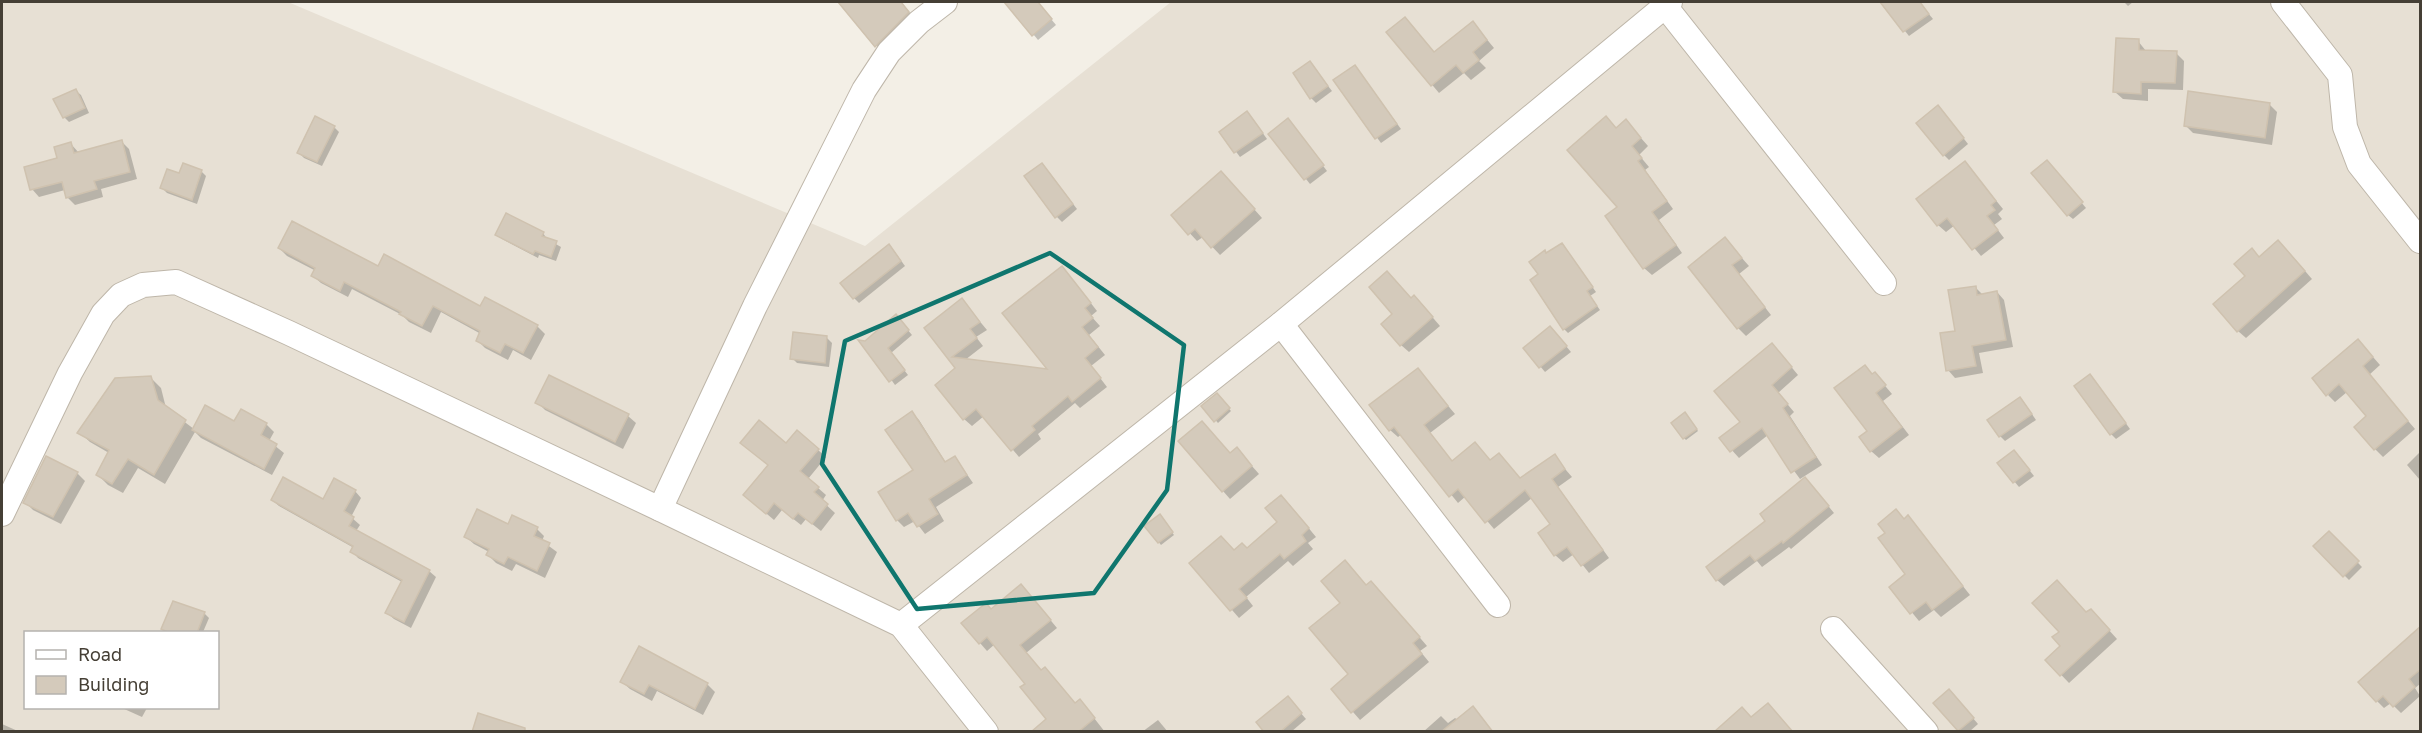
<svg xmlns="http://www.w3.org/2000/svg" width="2422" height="733" font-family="'Golos Text',sans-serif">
<rect width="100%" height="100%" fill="#f3efe6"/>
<path fill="#e7e0d4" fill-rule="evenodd" d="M2,2H288L865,246L1171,2H2420V731H2ZM26,632H218V708H26Z"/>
<g fill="#0003">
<polygon points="840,2 901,2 916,20 884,54"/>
<polygon points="1015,2 1037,2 1056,25 1038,40 1010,6"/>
<polygon points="1882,2 1919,2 1933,19 1909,36"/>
<polygon points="2124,2 2133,2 2128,6"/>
<polygon points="1405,19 1435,54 1480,31 1494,48 1479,61 1486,68 1471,80 1464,73 1439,93 1388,32"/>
<polygon points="2138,41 2146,51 2176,53 2184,61 2183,90 2148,89 2148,101 2123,99 2115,92"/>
<polygon points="1310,63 1332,91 1316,103 1311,98"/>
<polygon points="1355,67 1401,129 1381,143 1335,81"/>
<polygon points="75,90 81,95 89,113 69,122 64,117"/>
<polygon points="2269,104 2277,112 2272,145 2193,133 2185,125"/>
<polygon points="1943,112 1968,144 1949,160 1944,155"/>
<polygon points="1252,118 1267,139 1240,157 1221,132"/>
<polygon points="1292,125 1327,171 1310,184 1270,134"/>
<polygon points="334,127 339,132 322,166 304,158 299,153"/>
<polygon points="1616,129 1633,129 1648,146 1639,155 1649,167 1645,170 1673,209 1659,220 1682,253 1652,275 1644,268 1619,208"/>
<polygon points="121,141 129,149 137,179 101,189 103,197 75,205 67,197 65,190 39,197 32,189 71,144 79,153"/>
<polygon points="2052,167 2086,208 2073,219 2068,215"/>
<polygon points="1047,170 1077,209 1062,222 1057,217"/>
<polygon points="201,171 206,176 197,204 167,193 162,188 180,175"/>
<polygon points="1972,171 2003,209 1998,214 2002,219 1994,225 2004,238 1981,256 1955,225 1946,232 1938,225"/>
<polygon points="1229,181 1262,218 1220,255 1203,237 1197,241 1173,215"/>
<polygon points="543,233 547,239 561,247 556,261 539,255 538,258 502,239 497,235"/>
<polygon points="1725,239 1749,266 1739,274 1771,315 1746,336 1738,328"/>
<polygon points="279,248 379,268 481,308 537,326 545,334 531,360 513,350 508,360 485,348 477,340 481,334 441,312 431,333 409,322 402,315 352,289 348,297 321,283 313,276 316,271 287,256"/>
<polygon points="1565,249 1596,292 1590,296 1600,310 1568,333 1564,329 1540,274 1547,254"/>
<polygon points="2286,249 2312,279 2246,338 2238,331 2247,276 2260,258"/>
<polygon points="894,251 905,266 859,303 854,298"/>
<polygon points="1069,275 1097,311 1091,316 1100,326 1089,335 1105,355 1091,366 1107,387 1080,408 1075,403 1038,434 1041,439 1019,457 984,416 972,426 964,419 957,369 926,328 962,300 987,330 976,337 983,346 965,360 1050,371"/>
<polygon points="1975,287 1983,295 1997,292 2004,300 2013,347 1979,353 1983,373 1955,378 1948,370 1957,332"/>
<polygon points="1411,299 1422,305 1440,326 1409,352 1401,345"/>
<polygon points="896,316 912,335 891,353 908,375 895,385 865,343"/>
<polygon points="1555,333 1571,352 1545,372 1525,348"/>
<polygon points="827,338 832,343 829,367 797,363 792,358"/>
<polygon points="2366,349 2380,365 2369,375 2415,429 2383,457 2375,449 2368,416 2347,392 2335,402 2328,395"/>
<polygon points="1779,352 1798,375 1778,393 1794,412 1790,416 1822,465 1800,479 1768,435 1739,458 1721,438 1742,422"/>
<polygon points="1865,367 1873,375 1875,374 1892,394 1883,401 1909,435 1879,458 1871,451"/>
<polygon points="1418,370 1455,414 1430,433 1453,463 1491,462 1499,455 1521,479 1554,456 1572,477 1558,487 1609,558 1589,573 1574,554 1563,562 1555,555 1553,524 1533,497 1494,529 1466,496 1458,503 1402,434 1398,437 1390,430"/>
<polygon points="150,377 161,388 166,408 194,429 266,424 274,432 269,441 284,453 272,475 201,438 195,432 165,484 138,468 123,493 108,485 98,475 109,453 90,442 79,432"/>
<polygon points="2095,381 2130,429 2116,439 2111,434"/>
<polygon points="1217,395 1231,411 1218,423 1203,406"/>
<polygon points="537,402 628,416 636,423 623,449 545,410"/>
<polygon points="2025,404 2036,420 2005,441 2000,436"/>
<polygon points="912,413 919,420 946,463 955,457 973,483 936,507 944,521 925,534 915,521 904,527 897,520 915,471"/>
<polygon points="1687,416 1698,431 1686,440 1684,438"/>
<polygon points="787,445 818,450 826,457 808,479 826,495 822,501 835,513 821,531 806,519 801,525 782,510 774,520 753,502 769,466 750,450"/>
<polygon points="2420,452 2420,480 2407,465"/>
<polygon points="1231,455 1244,457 1259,474 1230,499 1223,491"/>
<polygon points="2019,457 2034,476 2019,487 1999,463"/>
<polygon points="77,473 85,481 61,524 33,510 25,502"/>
<polygon points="1812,486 1834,513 1791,549 1789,547 1762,567 1757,561 1724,586 1717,580"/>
<polygon points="355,491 361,498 351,517 360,525 356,531 429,571 436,577 411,628 394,619 387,613 402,582 358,558 352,551 354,548 279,506 272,500 323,501"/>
<polygon points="1289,504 1316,537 1308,543 1313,549 1293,566 1288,561 1246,597 1253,606 1239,618 1191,563 1247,550 1279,522"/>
<polygon points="1908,517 1970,595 1941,617 1934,610 1919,621 1891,587 1907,574 1905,520"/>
<polygon points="1161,518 1174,535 1161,545 1146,526"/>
<polygon points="509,526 537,529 544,536 542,541 557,552 545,578 516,564 512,571 496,563 488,555 489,552 474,544 466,537"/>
<polygon points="2329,533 2362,567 2349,580 2315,546"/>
<polygon points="1366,586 1379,590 1427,646 1420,651 1429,662 1360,720 1333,689 1350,674 1342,603"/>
<polygon points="1028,593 1057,628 1026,653 1042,672 1076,705 1087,709 1105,732 1046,732 1048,719 1027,684 995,644 987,651 980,643 991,610"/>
<polygon points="204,613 209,618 203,632 167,632 163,629"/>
<polygon points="2087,614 2098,618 2117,639 2069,683 2047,660 2062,646"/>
<polygon points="2420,629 2420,684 2415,688 2420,696 2401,713 2391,703 2384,708 2377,701"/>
<polygon points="622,682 707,684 715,692 703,715 657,691 652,701 630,689"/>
<polygon points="1954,696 1978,724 1969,732 1961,732 1936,703"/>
<polygon points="1292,703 1306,719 1291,732 1266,732"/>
<polygon points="122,708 147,708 142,717"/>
<polygon points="1441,716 1448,723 1455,718 1458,720 1480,716 1493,732 1423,732"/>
<polygon points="1158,720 1168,732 1142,732"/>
<polygon points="2,724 20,732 2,732"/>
</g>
<g fill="#d4cabb" stroke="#cfc2af" stroke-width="1.5">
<polygon points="838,2 901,2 909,12 875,47"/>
<polygon points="1004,2 1038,2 1052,19 1032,36"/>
<polygon points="1880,2 1920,2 1929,14 1903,32"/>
<polygon points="1405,17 1434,52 1473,21 1487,40 1473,52 1479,60 1463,73 1456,65 1431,86 1386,32"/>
<polygon points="2116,38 2139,39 2139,50 2177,51 2175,83 2141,82 2141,94 2113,92"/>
<polygon points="1310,61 1328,86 1310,99 1293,73"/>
<polygon points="1355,65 1397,124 1375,139 1333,80"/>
<polygon points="76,89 85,108 63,118 53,99"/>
<polygon points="2188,91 2270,103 2265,138 2184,126"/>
<polygon points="1938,105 1964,138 1943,156 1916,123"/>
<polygon points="1247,111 1263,133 1234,153 1219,132"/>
<polygon points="315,116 335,126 317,162 297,153"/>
<polygon points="1606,116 1616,128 1626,119 1641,138 1632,146 1642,158 1638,161 1667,201 1652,212 1676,245 1643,269 1605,216 1617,207 1567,150"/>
<polygon points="1288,118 1324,165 1304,180 1268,134"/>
<polygon points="122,140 130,172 94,181 97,189 66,198 62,182 30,190 24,167 57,158 54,147 71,142 74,153"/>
<polygon points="2047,160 2083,202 2067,216 2031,173"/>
<polygon points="1965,161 1996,201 1991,205 1995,210 1987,216 1998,230 1972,250 1947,218 1937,226 1916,199"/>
<polygon points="183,163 202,170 192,200 160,188 167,169 179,173"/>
<polygon points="1042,163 1073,204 1055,218 1024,176"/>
<polygon points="1221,171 1255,209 1211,248 1195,229 1188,235 1171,215"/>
<polygon points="506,213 544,232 542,236 557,241 551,257 535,251 533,254 495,235"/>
<polygon points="292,221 378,266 384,254 480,306 485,297 538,325 523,353 505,344 500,353 476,341 480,331 433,306 422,326 399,314 401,312 344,282 340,291 311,276 315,268 278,248"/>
<polygon points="1725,237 1742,258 1732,265 1765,307 1737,329 1688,267"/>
<polygon points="2278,240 2305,271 2237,332 2213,304 2245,276 2234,264 2252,248 2259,257"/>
<polygon points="1562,243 1593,287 1587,291 1597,306 1563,330 1530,280 1538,274 1529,262 1545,250 1546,253"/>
<polygon points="889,244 901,261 853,299 840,283"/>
<polygon points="1062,266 1091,303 1085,308 1093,318 1082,327 1098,347 1085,358 1101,378 1072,402 1068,396 1032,426 1035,430 1011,451 976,409 963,420 935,385 955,368 924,328 962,298 980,322 970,329 977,338 952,357 1047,369 1002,313"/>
<polygon points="1387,271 1411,298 1414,295 1433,317 1400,346 1381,324 1392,314 1369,287"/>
<polygon points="1976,286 1977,295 1997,291 2006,340 1972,346 1976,366 1946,371 1940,333 1955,331 1948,290"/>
<polygon points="896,314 909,330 888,348 905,370 889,382 858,340 865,341"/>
<polygon points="1550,326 1567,346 1539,368 1523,348"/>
<polygon points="793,332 827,336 825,363 790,359"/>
<polygon points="2358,339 2373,357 2363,366 2408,421 2374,450 2354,427 2366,416 2339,384 2326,396 2312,378"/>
<polygon points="1772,343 1792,367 1772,385 1788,404 1783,408 1816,457 1791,473 1762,428 1730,452 1719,438 1740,422 1714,391"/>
<polygon points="1865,365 1872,374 1875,372 1886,385 1876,393 1902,427 1870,452 1859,437 1867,431 1834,388"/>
<polygon points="1418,368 1448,406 1424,425 1452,461 1475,442 1490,460 1499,453 1520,478 1555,454 1565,469 1552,479 1603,550 1581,566 1567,547 1554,556 1538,533 1550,524 1525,490 1485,523 1458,489 1449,497 1394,427 1389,431 1369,405"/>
<polygon points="2090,374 2126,423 2110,435 2074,386"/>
<polygon points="549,375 629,414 615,442 535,403"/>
<polygon points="151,376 158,400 186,420 154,475 128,459 112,484 96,475 109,450 77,433 115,378"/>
<polygon points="1217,393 1230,408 1214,422 1201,406"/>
<polygon points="2020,397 2032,414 1999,437 1987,420"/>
<polygon points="205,405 234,421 241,409 267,423 261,435 277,444 264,469 192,430"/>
<polygon points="912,411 945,462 955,456 967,475 929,499 938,514 917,527 908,513 896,521 878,492 913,470 885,430"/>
<polygon points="1685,412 1697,429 1683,439 1671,423"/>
<polygon points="759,420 786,443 797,430 819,449 800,471 819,487 814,492 828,504 812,524 798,513 793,519 774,503 766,514 743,495 768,465 740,443"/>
<polygon points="1202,421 1230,453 1237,447 1252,466 1222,492 1178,441"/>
<polygon points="2014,450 2030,470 2013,483 1997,463"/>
<polygon points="46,456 78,472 53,517 23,503"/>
<polygon points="283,477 323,499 334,478 356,490 344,511 354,517 349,526 430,570 404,622 385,613 402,580 350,552 353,546 271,500"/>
<polygon points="1805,477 1829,506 1783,543 1782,541 1755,561 1750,555 1716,581 1706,567 1765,521 1760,514"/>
<polygon points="1281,495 1309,528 1302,535 1306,541 1284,559 1280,554 1239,589 1247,598 1230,611 1189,563 1221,536 1234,550 1242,543 1247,548 1277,522 1265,508"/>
<polygon points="477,509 508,524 512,515 538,527 534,536 550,543 537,571 508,557 504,564 486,555 489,549 464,537"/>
<polygon points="1896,509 1904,519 1908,515 1963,586 1932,610 1926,602 1910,614 1889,587 1905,574 1878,538 1885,533 1878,524"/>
<polygon points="1160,514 1173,532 1158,543 1144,526"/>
<polygon points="2329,531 2359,561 2343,577 2313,546"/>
<polygon points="1345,560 1366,585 1371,581 1420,637 1413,643 1422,654 1351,713 1331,689 1348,674 1309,628 1340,603 1321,581"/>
<polygon points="2057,580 2086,612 2091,609 2110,630 2060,676 2045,660 2060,646 2052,637 2059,632 2032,603"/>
<polygon points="1021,584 1051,620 1020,645 1041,670 1045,667 1075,703 1080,699 1095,718 1078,732 1031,732 1046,719 1020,687 1025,684 987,637 979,644 961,623 986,603 991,609"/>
<polygon points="173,601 205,612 197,633 170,633 161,629"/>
<polygon points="2421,626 2421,669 2409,679 2415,687 2393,707 2383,696 2376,702 2358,682"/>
<polygon points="639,646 708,683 695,709 649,685 644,694 620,682"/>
<polygon points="1949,689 1974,718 1958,731 1933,703"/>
<polygon points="1288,696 1302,713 1280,732 1264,732 1256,722"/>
<polygon points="1768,703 1793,732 1714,732 1742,707 1751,717"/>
<polygon points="1473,706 1493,732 1441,732"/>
<polygon points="478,713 525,728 525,732 472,732"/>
</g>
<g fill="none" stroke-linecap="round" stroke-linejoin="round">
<g stroke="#beb6a9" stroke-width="26">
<g id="minor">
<polyline points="2283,2 2340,75 2345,127 2359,164 2420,241"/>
<polyline points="1665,6 1884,283"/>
<polyline points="1281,324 1498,605"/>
<polyline points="660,509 755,306 864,90 889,52 919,22 945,2"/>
<polyline points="2,514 70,373 103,314 121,295 143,285 176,282 289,333 660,509 901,625 986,732"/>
<polyline points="901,625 1281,324 1670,2"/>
<polyline points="1833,629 1926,732"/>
</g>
</g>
<use href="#minor" stroke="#fff" stroke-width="24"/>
</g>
<path fill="none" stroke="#0f766e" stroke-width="4.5" stroke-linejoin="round" d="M1050,253L1184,345L1167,490L1094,593L917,609L822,464L845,341Z"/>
<rect width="2422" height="733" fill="none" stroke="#453f35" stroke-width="6"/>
<rect x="24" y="631" width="195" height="78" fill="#ffffff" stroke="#b5b2ae" stroke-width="1.5"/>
<rect x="36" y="650" width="30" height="9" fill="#ffffff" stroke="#b5b2ae" stroke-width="1.5"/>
<text x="78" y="661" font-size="18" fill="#453f35">Road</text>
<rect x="36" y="676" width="30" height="18" fill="#d4cabb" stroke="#b5b2ae" stroke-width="1.5"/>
<text x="78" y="691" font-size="18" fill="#453f35">Building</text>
</svg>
